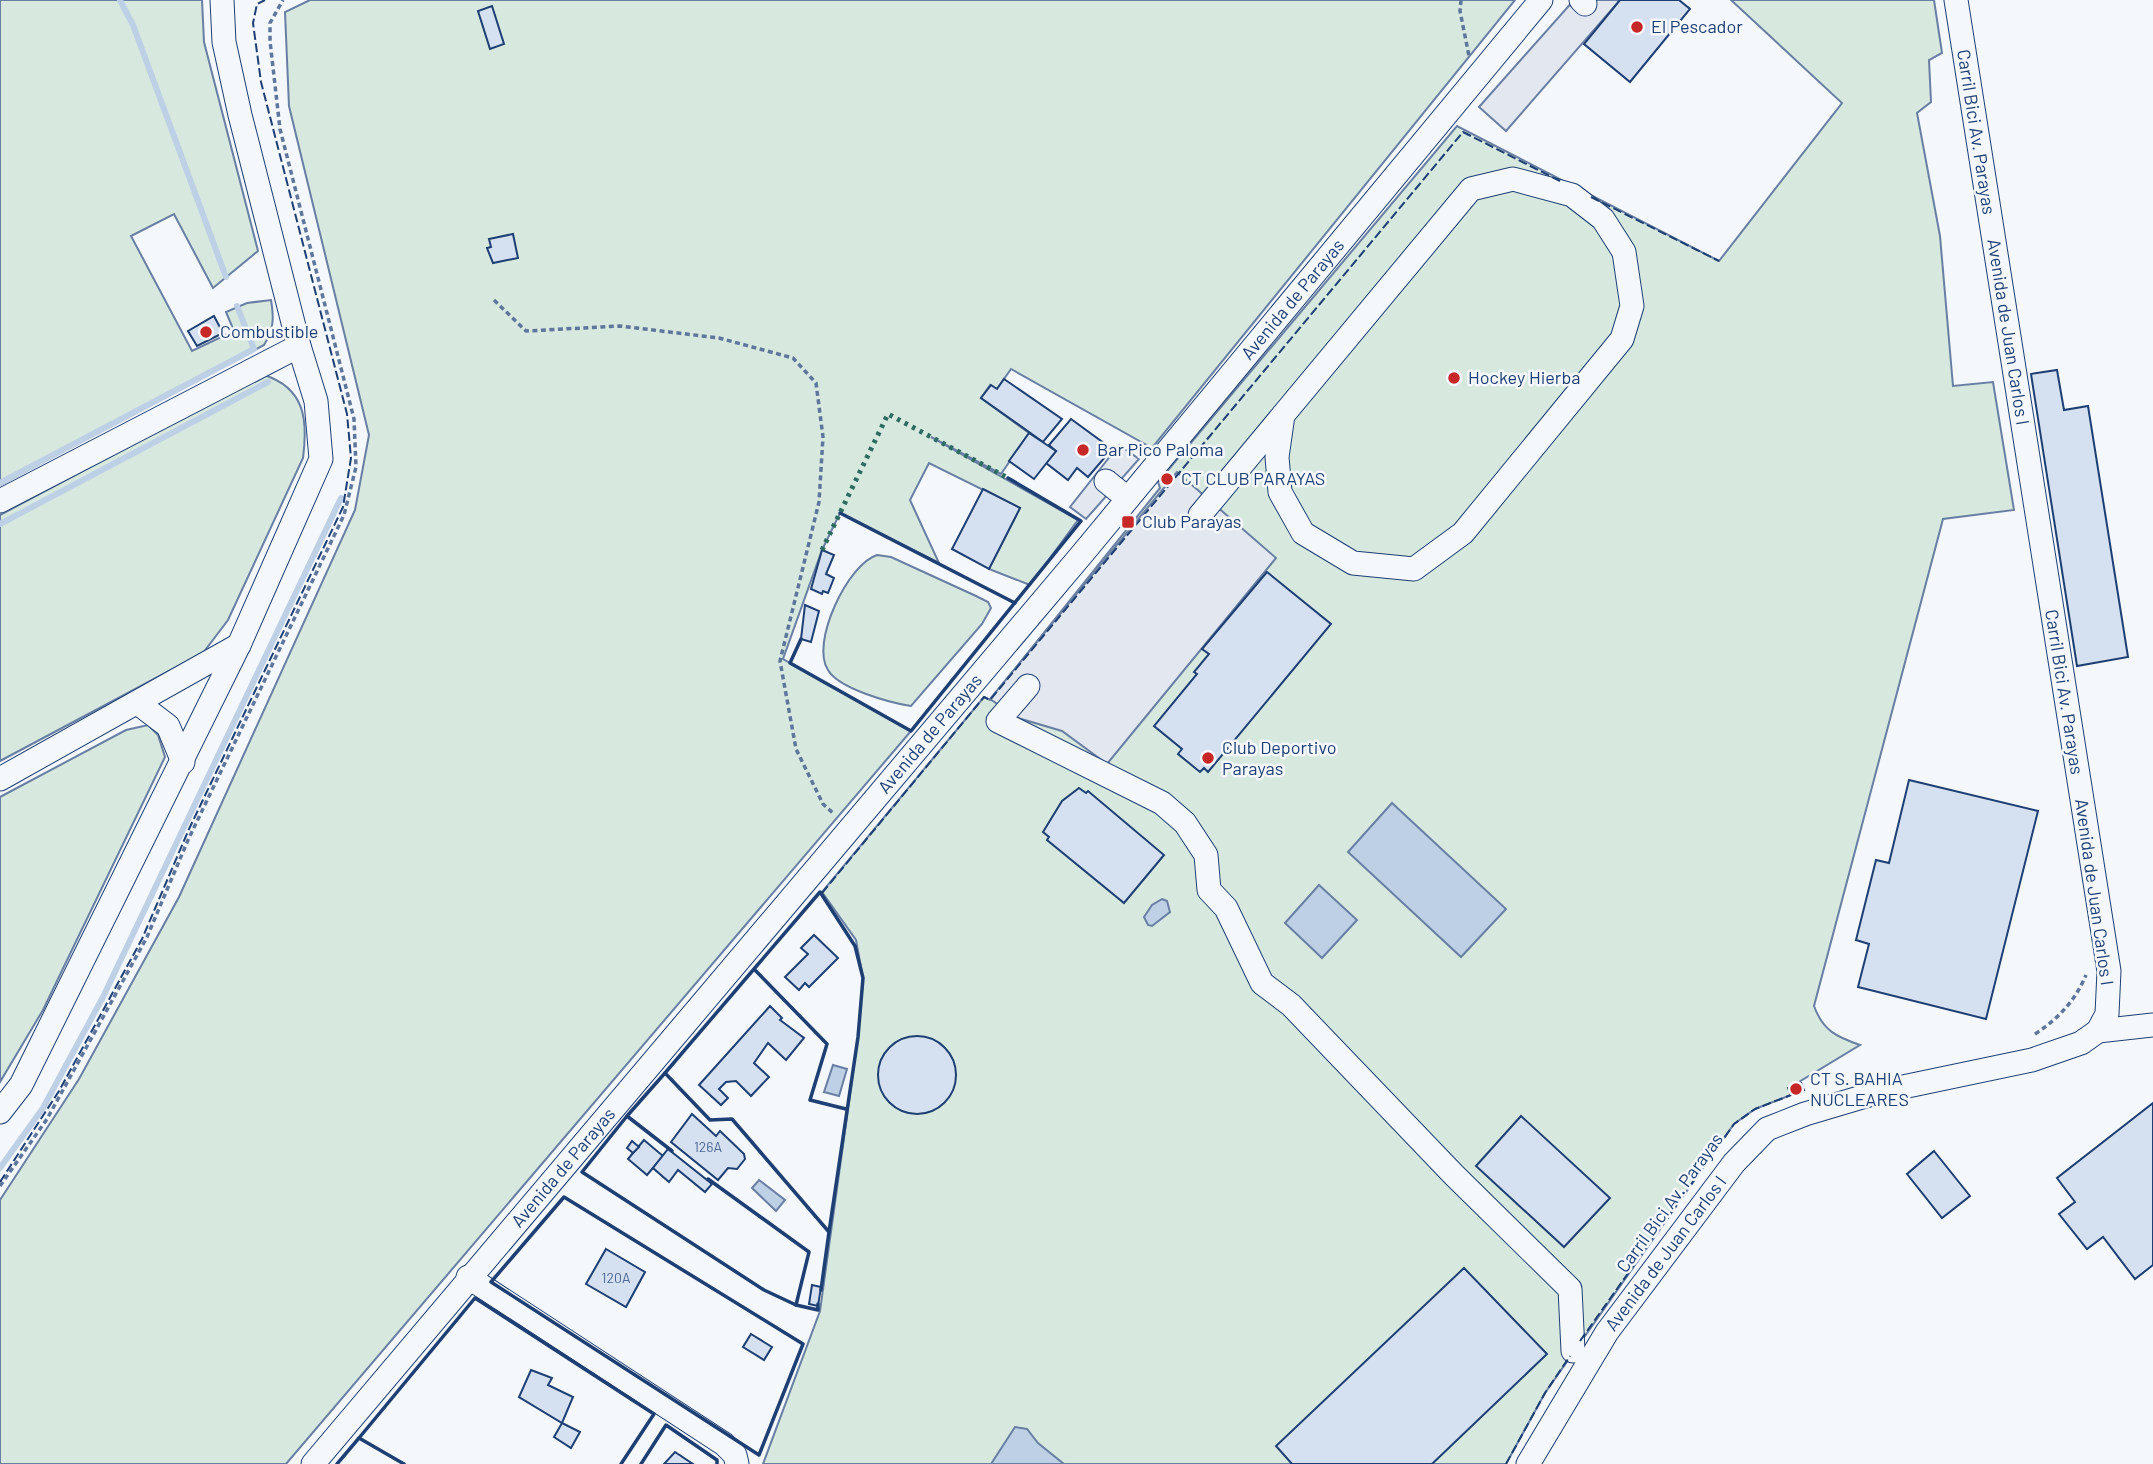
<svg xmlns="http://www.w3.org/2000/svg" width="2153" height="1464" font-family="Barlow,sans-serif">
<rect width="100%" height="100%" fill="#f4f7fb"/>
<g fill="#d7e8df" stroke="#687fa3" stroke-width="2">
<path d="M0,0H202L204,42L258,251L213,288L174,214L131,236L192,351L234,331L226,312L247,303L271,300C274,318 274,329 264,345L0,485Z"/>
<polygon points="310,0 1515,0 1152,448 1011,369 997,389 990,385 981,398 1029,433 1001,474 931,437 1078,520 1030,585 989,569 1020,508 929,463 910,500 939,563 840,513 822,550 783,659 911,731 286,1464 0,1464 0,1200 79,1079 179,897 355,510 369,435 289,106 285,12"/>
<path d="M1731,0H1934L1942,53L1929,60L1931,102L1917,113L1940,236L1953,386L1993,382L2014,510L1943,519L1814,1006C1823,1031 1837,1037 1860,1045L1789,1088L1791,1095L1755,1109L1734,1124L1545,1393L1506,1464H763L820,1311L858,1037L863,978L856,940L822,892L984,697L990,700L1160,488L1158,482L1457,126L1719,261L1842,103Z"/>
<path d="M264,375C305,388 308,420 303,458L228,620L203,653L0,761V515Z"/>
<path d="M877,555L891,557L976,596L988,602L991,608L982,624L911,706C891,703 839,689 828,670C810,643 848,564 877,555Z"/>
<polygon points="148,725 158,735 165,757 43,1010 0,1082 0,797 126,730"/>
</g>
<g fill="#e3e8f0" stroke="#687fa3" stroke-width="2">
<polygon points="1574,0 1620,0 1506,131 1479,107"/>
<polygon points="1119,445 1139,459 1086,519 1070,507"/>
<polygon points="1177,472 1276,558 1107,764 1062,731 1018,718 990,699"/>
</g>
<g fill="#bed0e5" stroke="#687fa3" stroke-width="2">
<polygon points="1392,803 1506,909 1461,957 1348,852"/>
<polygon points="1319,885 1357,920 1322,958 1285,923"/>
<polygon points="1162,899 1167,901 1170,912 1152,926 1148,925 1144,917 1152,905"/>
<polygon points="833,1065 847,1069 839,1096 824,1092"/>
<polygon points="759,1180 785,1200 776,1211 752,1188"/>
<polygon points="1015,1427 1027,1429 1038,1443 1064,1464 991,1464"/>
</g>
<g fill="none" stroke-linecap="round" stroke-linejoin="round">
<g stroke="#bed0e5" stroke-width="6">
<polyline points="120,0 133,25 226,277"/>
<polyline points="0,483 254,349 237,306"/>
<polyline points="0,524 268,382"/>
<polyline points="0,1168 43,1108 103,997 341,498"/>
</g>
</g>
<g fill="#d5e0f0" stroke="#1d3f73" stroke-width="2">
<polygon points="1620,0 1679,0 1690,9 1630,82 1584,44"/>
<polygon points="492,6 504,44 490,49 478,11"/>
<polygon points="513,234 518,258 493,263 487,248 491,247 489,239"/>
<polygon points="214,316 223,333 197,346 188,331"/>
<polygon points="2057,370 2064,410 2088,406 2128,657 2077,666 2031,374"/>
<polygon points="1004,379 1062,419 1043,442 981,398 991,385 997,389"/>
<polygon points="1071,419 1112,449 1088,477 1077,468 1068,480 1046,463 1056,451 1049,445"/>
<polygon points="1029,433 1056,451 1034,479 1009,461"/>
<polygon points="1167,473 1173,478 1167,486 1160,481"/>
<polygon points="983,489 1020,508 989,569 952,549"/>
<polygon points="822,550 834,555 826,574 834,578 828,593 823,591 822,594 811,589"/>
<polygon points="1267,572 1331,624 1208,772 1204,768 1200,772 1178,754 1182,749 1154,726 1197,674 1194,672 1209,654 1202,649"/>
<polygon points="805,605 819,611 811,642 801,639"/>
<polygon points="1909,780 2038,811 1986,1019 1858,987 1869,944 1856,940 1876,860 1889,863"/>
<polygon points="1079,788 1086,793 1088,791 1164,855 1124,903 1047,840 1049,837 1043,832 1062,801"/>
<polygon points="814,935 838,958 809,987 805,983 799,990 785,977 808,954 801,948"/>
<polygon points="770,1006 782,1018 780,1020 804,1038 786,1060 768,1043 754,1063 769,1077 751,1096 736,1081 726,1082 719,1089 728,1098 721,1105 699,1085"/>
<circle cx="917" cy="1075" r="39"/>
<polygon points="1801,1083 1804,1090 1791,1095 1788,1088"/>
<polygon points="2153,1103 2153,1265 2135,1279 2103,1237 2087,1249 2059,1214 2075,1202 2057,1178"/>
<polygon points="692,1114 716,1136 720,1131 744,1154 745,1159 737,1169 728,1168 718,1180 671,1142"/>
<polygon points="1521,1116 1610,1198 1564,1247 1476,1166"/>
<polygon points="644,1140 663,1156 647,1175 628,1159"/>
<polygon points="632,1141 639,1147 633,1153 627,1148"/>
<polygon points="668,1149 712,1184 705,1192 678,1170 669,1182 653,1168"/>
<polygon points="1934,1151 1970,1196 1942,1218 1907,1174"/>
<polygon points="606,1249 645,1272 626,1307 586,1284"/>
<polygon points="1464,1268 1547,1354 1432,1464 1292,1464 1276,1446"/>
<polygon points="812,1285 821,1287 818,1306 809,1304"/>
<polygon points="751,1334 772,1347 764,1360 743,1347"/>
<polygon points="531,1370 552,1378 548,1385 573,1397 562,1423 519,1397"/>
<polygon points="562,1423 580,1432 571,1448 554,1437"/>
<polygon points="675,1452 693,1464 664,1464"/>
</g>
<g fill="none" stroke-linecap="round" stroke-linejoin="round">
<g stroke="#1d3f73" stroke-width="25">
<g id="minor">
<polyline points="222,0 224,42 240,115 299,346"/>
<polyline points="1581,0 1585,4"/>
<polyline points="1106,481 1127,498"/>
<polyline points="0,501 299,346 316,401 321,459 239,645 21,1085 0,1112"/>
<polyline points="1200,515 1471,189 1513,179 1572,195 1603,219 1624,252 1632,306 1622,339 1463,533 1414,569 1353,563 1303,533 1280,492 1277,457 1283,415"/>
<polyline points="1028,686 998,721 1162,803 1185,823 1206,855 1209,890 1226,908 1262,983 1291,1005 1454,1175 1570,1289 1573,1351"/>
<polyline points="139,704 168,726 183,762"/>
<polyline points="0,779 239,645"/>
<polyline points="2098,1031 2153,1025"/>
<polyline points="468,1277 724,1444 735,1455 737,1464"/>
<path id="s1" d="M313,1464L1083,553L1541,0"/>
<path id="s2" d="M1528,1464L1607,1332L1734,1163L1767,1129L1805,1114L1879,1092L2032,1060L2081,1043L2098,1031L2107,1014L2109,971L1956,0"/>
</g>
</g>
<g stroke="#5e769c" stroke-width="3.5" stroke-dasharray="5 3.5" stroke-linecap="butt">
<polyline points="1461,0 1460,11 1469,56"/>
<polyline points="494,300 526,331 620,326 719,338 793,358 816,383 823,437 819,502 780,661 796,749 823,804 834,814"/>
<path d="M2035,1034C2058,1019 2075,1001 2086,975"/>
<polyline points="0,1186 47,1119 147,937 188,840 344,515 356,467 354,419 280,129 270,41 270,23 283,0"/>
</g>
<use href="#minor" stroke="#f4f7fb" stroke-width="23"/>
<polyline stroke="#2c6c60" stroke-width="5" stroke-dasharray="3.5 5" stroke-linecap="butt" points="822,550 888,414 1008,478"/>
<g stroke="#1d3f73" stroke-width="2" stroke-dasharray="9 3.5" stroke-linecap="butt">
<polyline points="1591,197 1719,261"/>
<polyline points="822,893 984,697 990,700 1463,132 1560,181"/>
<polyline points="0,1182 59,1091 142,939 189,829 343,507 351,458 347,414 261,82 253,23 257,4 265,0"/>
<polyline points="1580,1341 1734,1124 1755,1109 1791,1095"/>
<polyline points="1506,1464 1545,1393 1570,1356"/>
</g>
<g stroke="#1d3f73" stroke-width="3.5">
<polyline points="840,513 1015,603"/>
<polyline points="801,639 790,663 911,731 1081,521 1008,478"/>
<polyline points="754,969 665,1073 710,1120 732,1119 829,1232 858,1037 863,978 855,946 820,892 754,969 827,1044 810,1100 846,1109"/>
<polyline points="665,1073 627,1116 672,1151"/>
<polyline points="627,1116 582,1172 764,1290 796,1305"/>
<polyline points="708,1179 809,1252 796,1305 818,1310 818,1304"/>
<polygon points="564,1197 803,1344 759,1455 491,1282"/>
<polyline points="821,1290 829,1232"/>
<polyline points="337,1464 359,1438"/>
<polyline points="404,1464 359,1438 475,1298 654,1414 621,1464"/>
<polyline points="641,1464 666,1425 717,1460 717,1464"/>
</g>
</g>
<g fill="#c62828" stroke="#f4f7fb" stroke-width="2.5">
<circle cx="1637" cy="27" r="7"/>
<circle cx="206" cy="332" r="7"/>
<circle cx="1454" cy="378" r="7"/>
<circle cx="1083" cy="450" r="7"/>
<circle cx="1167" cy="479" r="7"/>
<rect x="1121" y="515" width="14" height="14" rx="3.5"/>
<circle cx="1208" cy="758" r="7"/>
<circle cx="1796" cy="1089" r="7"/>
</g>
<g text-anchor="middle" stroke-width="5" stroke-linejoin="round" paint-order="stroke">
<g font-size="14" fill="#4b6792">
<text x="708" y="1152">126A</text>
<text x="616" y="1283">120A</text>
</g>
<g font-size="18" fill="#1d3f73" stroke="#f4f7fb" text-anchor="start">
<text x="1651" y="33">El Pescador</text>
<text x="220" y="338">Combustible</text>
<text x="1468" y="384">Hockey Hierba</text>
<text x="1097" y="456">Bar Pico Paloma</text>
<text x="1181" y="485">CT CLUB PARAYAS</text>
<text x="1142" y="528">Club Parayas</text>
<text x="1222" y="754">Club Deportivo<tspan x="1222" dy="21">Parayas</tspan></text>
<text x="1810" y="1085">CT S. BAHIA<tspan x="1810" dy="21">NUCLEARES</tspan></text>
</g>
<g font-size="18" fill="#1d3f73" stroke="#f4f7fb">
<text transform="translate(1976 132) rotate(81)" y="6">Carril Bici Av. Parayas</text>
<text dy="6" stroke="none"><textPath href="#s1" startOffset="1522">Avenida de Parayas</textPath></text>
<text transform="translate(2008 332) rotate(81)" y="6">Avenida de Juan Carlos I</text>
<text transform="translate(2064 692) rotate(81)" y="6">Carril Bici Av. Parayas</text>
<text dy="6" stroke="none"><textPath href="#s1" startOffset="956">Avenida de Parayas</textPath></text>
<text transform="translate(2094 892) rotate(82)" y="6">Avenida de Juan Carlos I</text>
<text dy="6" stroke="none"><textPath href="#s1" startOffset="388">Avenida de Parayas</textPath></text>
<text transform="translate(1670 1203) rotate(-54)" y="6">Carril Bici Av. Parayas</text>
<text dy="6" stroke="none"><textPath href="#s2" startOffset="252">Avenida de Juan Carlos I</textPath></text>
</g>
</g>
</svg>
